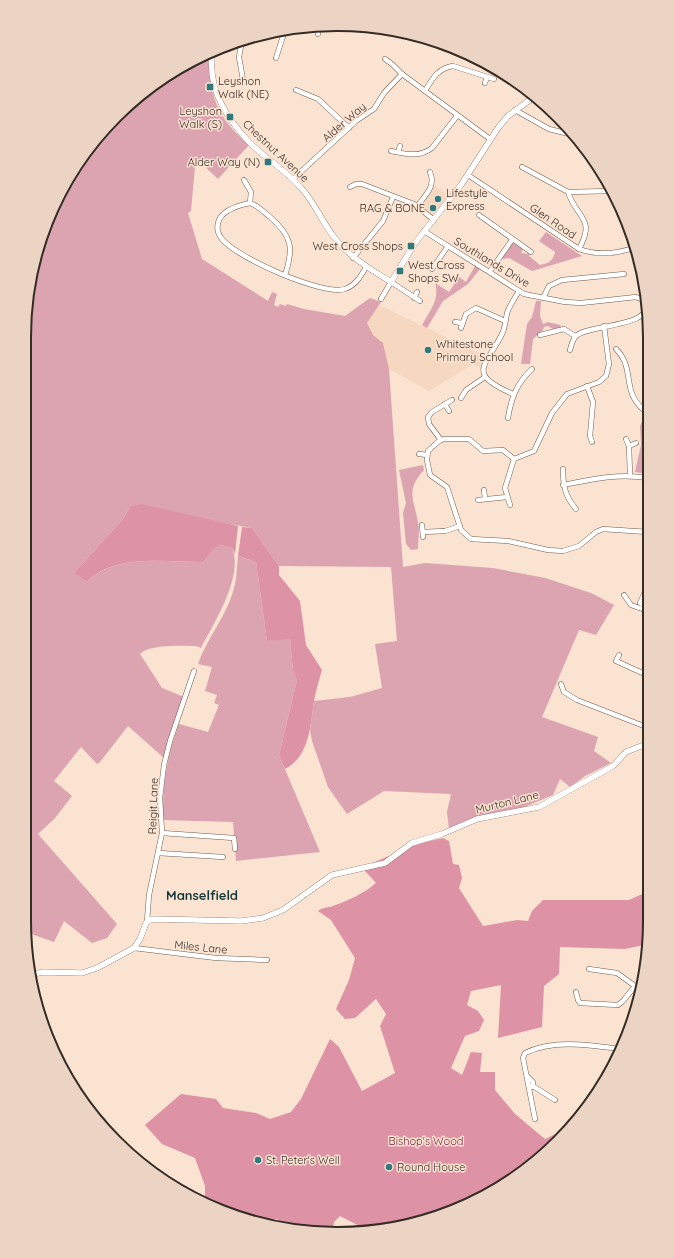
<svg xmlns="http://www.w3.org/2000/svg" width="674" height="1258" font-family="Quicksand,sans-serif">
<rect width="100%" height="100%" fill="#fbe3d1"/>
<g fill="#f6d8c0">
<polygon points="434,185 451,197 433,217 420,205"/>
<polygon points="379,305 485,356 481,369 473,364 429,391 389,369 383,343 373,335 367,323"/>
</g>
<g fill="#dca3b1">
<path d="M208,53C210,96 216,117 249,145L218,179L197,159L195,167L191,211L188,213L202,259L268,301L272,292L277,294L274,305L278,307L280,304L286,306L287,304L304,309L345,316L370,298L381,302L367,323L373,335L383,343L389,369L403,567L425,563L493,568L545,578L591,593L614,605L596,635L579,630L542,717L598,737L594,751L611,763L585,776L570,787L560,779L553,795L524,807L449,829L447,812L451,794L384,791L347,814L328,787L312,741L310,730L314,701L350,697L382,688L375,644L397,641L391,567L279,566L252,528L130,507L123,519L74,573L87,582C115,553 166,562 203,562L214,549L221,545L232,548C244,576 214,623 201,648L196,646C182,646 150,644 140,654L162,688L184,697L164,758L128,726L100,762L97,764L81,747L54,781L72,796L55,818L38,834L117,924L107,938L92,943L64,921L54,942L26,932L24,921L25,317L35,256L66,181L102,131L146,89L198,56Z"/>
<path d="M546,232L582,256L532,271L509,258L502,259L510,245L514,243L523,249L521,253L530,254L529,256L540,265C549,263 553,261 555,252L539,241Z"/>
<path d="M475,266L480,269L468,284L443,301L427,328L422,325C430,311 440,299 435,283L449,292L459,277L466,282Z"/>
<polygon points="536,301 541,301 540,316 543,324 548,322 560,325 561,327 553,329 548,326 544,327 543,330 533,339 530,364 521,364 527,324 532,317"/>
<polygon points="645,414 648,415 648,474 635,472 641,445 640,426"/>
<path d="M423,465L424,470C405,491 414,498 418,523C420,531 418,540 418,549L411,550L406,544L403,513L406,503L399,470Z"/>
<path d="M238,556L256,562L267,641L290,638L293,671L297,680L279,755L320,852L236,861L233,822L163,820C162,786 167,756 179,724L208,732L219,705L214,703L217,695L205,691L212,667L198,664C208,636 229,613 235,584C237,575 237,565 238,556Z"/>
</g>
<g fill="#de92a6">
<path d="M141,504L238,526L235,554L232,548L221,545L214,549L203,562C166,562 114,553 87,582L74,573L123,519L130,507Z"/>
<path d="M242,527L252,528L279,566V575L300,601L306,645L322,670C319,680 316,690 314,701C310,726 310,756 285,769L279,755L297,680L293,671L290,639L267,641L256,562L238,556Z"/>
<path d="M443,838L449,841L453,864L459,865L462,878L459,888L483,926L517,920L528,921L532,911L543,900H629L647,892H649V944L625,949L560,947L559,974L544,986L542,1027L498,1038L501,985L471,991L467,1005L478,1011L484,1020L479,1031L465,1036L451,1068L462,1075L471,1052L482,1053L480,1072H495V1090L515,1114L545,1139L566,1129L544,1156L457,1210L369,1231L340,1216L334,1222L333,1231L284,1226L277,1219L255,1223L205,1200V1186L195,1158L162,1144L145,1125L181,1094L216,1099L223,1108L256,1113L270,1119L291,1112L301,1099L330,1039L339,1047L362,1091L395,1073L380,1026L386,1014L376,999L355,1018L345,1019L336,1009L349,980L355,958L331,920L318,911C323,907 327,908 333,906C349,900 363,894 376,883L365,871V866L420,843Z"/>
</g>
<g fill="none" stroke-linecap="round" stroke-linejoin="round">
<g stroke="#705c4c" stroke-width="5.5">
<g id="minor">
<polyline points="318,34 319,25"/>
<polyline points="242,40 239,57 243,80"/>
<polyline points="276,58 285,30"/>
<polyline points="385,59 392,64 402,74"/>
<polyline points="485,83 487,77"/>
<polyline points="296,90 318,99 349,128"/>
<path d="M425,91C432,79 438,68 453,66L494,79"/>
<polyline points="515,110 549,129 573,135"/>
<path d="M391,151C407,154 418,158 432,148L457,116"/>
<polyline points="398,152 400,146"/>
<polyline points="522,167 568,192 611,191"/>
<path d="M468,175L579,249C598,256 617,254 636,247"/>
<polyline points="293,179 356,121 374,109 384,93 402,74 490,139"/>
<path d="M244,180L251,192L250,203C258,206 264,212 270,217C292,236 294,248 285,275"/>
<polyline points="350,187 356,184 362,184 414,204 434,220"/>
<path d="M568,192C577,219 596,218 579,249"/>
<path d="M250,203C240,205 224,209 219,220C216,227 218,234 222,239C237,258 323,296 345,289C356,285 361,276 366,267"/>
<path d="M417,206C426,195 436,186 430,172"/>
<polyline points="479,215 531,252"/>
<polyline points="424,231 524,294 565,302 581,303 636,297 643,300 647,297"/>
<polyline points="353,258 383,221 393,197"/>
<polyline points="432,269 448,246"/>
<polyline points="490,271 512,240"/>
<polyline points="414,298 417,292"/>
<polyline points="543,298 549,286 562,280 624,274"/>
<polyline points="381,299 391,282 420,301"/>
<polyline points="455,322 462,323"/>
<polyline points="461,328 466,314 476,308 505,321"/>
<polyline points="540,335 564,329 575,336"/>
<path d="M616,349C637,370 619,393 648,413"/>
<path d="M570,350C571,346 573,339 576,336C588,324 660,327 643,300"/>
<polyline points="587,386 593,402 590,436 592,442"/>
<path d="M513,394C464,373 487,366 503,332C505,326 506,319 507,313C510,305 514,299 519,291"/>
<polyline points="461,398 466,390 485,377"/>
<polyline points="445,404 449,411"/>
<path d="M508,418C511,398 517,383 532,369"/>
<polyline points="626,439 629,446 630,475"/>
<polyline points="441,440 429,424 428,417 432,412 452,400"/>
<polyline points="629,446 636,443"/>
<polyline points="419,454 427,455"/>
<polyline points="514,459 503,450 483,451 469,439 444,439 439,441 428,451 427,460 430,475 447,487 461,530 471,539 508,541 548,550 563,551 579,546 596,532 603,529 648,532"/>
<path d="M563,469C563,486 565,496 576,509"/>
<path d="M563,485C592,479 618,473 648,478"/>
<polyline points="484,490 485,498"/>
<polyline points="478,500 507,497"/>
<polyline points="510,505 505,488 514,459 534,451 552,413 567,394 599,382 606,376 609,364 604,326"/>
<polyline points="422,525 423,537"/>
<polyline points="423,532 445,531 460,526"/>
<polyline points="648,585 640,603 648,607"/>
<polyline points="624,595 631,605 648,611"/>
<polyline points="619,655 616,661 649,676"/>
<polyline points="561,684 564,692 577,700 649,728"/>
<polyline points="646,807 649,807"/>
<polyline points="162,833 234,838 235,849"/>
<polyline points="158,853 223,857"/>
<polyline points="147,921 149,895 162,833 160,798 164,765 170,741 194,671"/>
<polyline points="134,948 216,958 267,960"/>
<polyline points="589,969 617,973 635,986 642,984"/>
<polyline points="576,992 578,1000 580,1003 618,1005 623,1001 635,986"/>
<polyline points="527,1076 533,1082 532,1087"/>
<polyline points="533,1086 555,1100"/>
<path d="M535,1119L523,1058L525,1053C554,1039 589,1045 620,1049"/>
</g>
</g>
<g stroke="#705c4c" stroke-width="6">
<g id="tertiary">
<path d="M213,51C206,87 226,118 250,143C266,159 287,171 302,189C315,203 322,222 334,237C349,257 370,269 391,282L415,243L461,185L498,128L508,116L535,96"/>
<polyline points="33,974 44,972 82,973 97,968 134,948 140,939 146,923 151,919 241,921 263,918 283,910 332,875 385,863 412,843 442,834 477,819 539,807 613,766 626,752 649,743"/>
</g>
</g>
<use href="#minor" stroke="#fff" stroke-width="4.5"/>
<use href="#tertiary" stroke="#fff" stroke-width="5.5"/>
</g>
<g fill="#30797d" stroke="#fbe3d1" stroke-width="1.5">
<rect x="206" y="83" width="8" height="8" rx="2"/>
<rect x="226" y="113" width="8" height="8" rx="2"/>
<rect x="264" y="158" width="8" height="8" rx="2"/>
<circle cx="438" cy="199" r="4"/>
<circle cx="433" cy="208" r="4"/>
<rect x="407" y="242" width="8" height="8" rx="2"/>
<rect x="396" y="267" width="8" height="8" rx="2"/>
<circle cx="428" cy="350" r="4"/>
<circle cx="258" cy="1160" r="4"/>
<circle cx="389" cy="1167" r="4"/>
</g>
<g text-anchor="middle" stroke-width="3" stroke-linejoin="round" paint-order="stroke">
<g font-size="11" fill="#352c25" stroke="#fbe3d1" text-anchor="start">
<text x="218" y="85">Leyshon<tspan x="218" dy="13">Walk (NE)</tspan></text>
<text x="222" y="115" text-anchor="end">Leyshon<tspan x="222" dy="13">Walk (S)</tspan></text>
<text x="260" y="166" text-anchor="end">Alder Way (N)</text>
<text x="446" y="197">Lifestyle<tspan x="446" dy="13">Express</tspan></text>
<text x="425" y="212" text-anchor="end">RAG &amp; BONE</text>
<text x="403" y="250" text-anchor="end">West Cross Shops</text>
<text x="408" y="269">West Cross<tspan x="408" dy="13">Shops SW</tspan></text>
<text x="436" y="348">Whitestone<tspan x="436" dy="13">Primary School</tspan></text>
<text x="266" y="1164">St. Peter's Well</text>
<text x="397" y="1171">Round House</text>
</g>
<g font-size="11" fill="#352c25" stroke="#fbe3d1">
<text transform="translate(344 122) rotate(-41)" y="4">Alder Way</text>
<text transform="translate(276 151) rotate(43)" y="4">Chestnut Avenue</text>
<text transform="translate(553 221) rotate(34)" y="4">Glen Road</text>
<text transform="translate(492 262) rotate(31)" y="4">Southlands Drive</text>
<text transform="translate(507 802) rotate(-14)" y="4">Murton Lane</text>
<text transform="translate(153 806) rotate(-88)" y="4">Reigit Lane</text>
<text transform="translate(201 947) rotate(6)" y="4">Miles Lane</text>
</g>
<g font-size="11" fill="#7a2141" stroke="#fbe3d1">
<text x="426" y="1145">Bishop's Wood</text>
</g>
<g font-size="13" font-weight="bold" fill="#15383a" stroke="#fbe3d1">
<text x="202" y="900">Manselfield</text>
</g>
</g>
<path d="M0 0H674V1258H0ZM337 31H337A306 306 0 0 1 643 337V921A306 306 0 0 1 337 1227H337A306 306 0 0 1 31 921V337A306 306 0 0 1 337 31Z" fill="#ebd4c3" fill-rule="evenodd"/>
<path fill="none" stroke="#352c25" stroke-width="2" d="M337 31H337A306 306 0 0 1 643 337V921A306 306 0 0 1 337 1227H337A306 306 0 0 1 31 921V337A306 306 0 0 1 337 31Z"/>
</svg>
